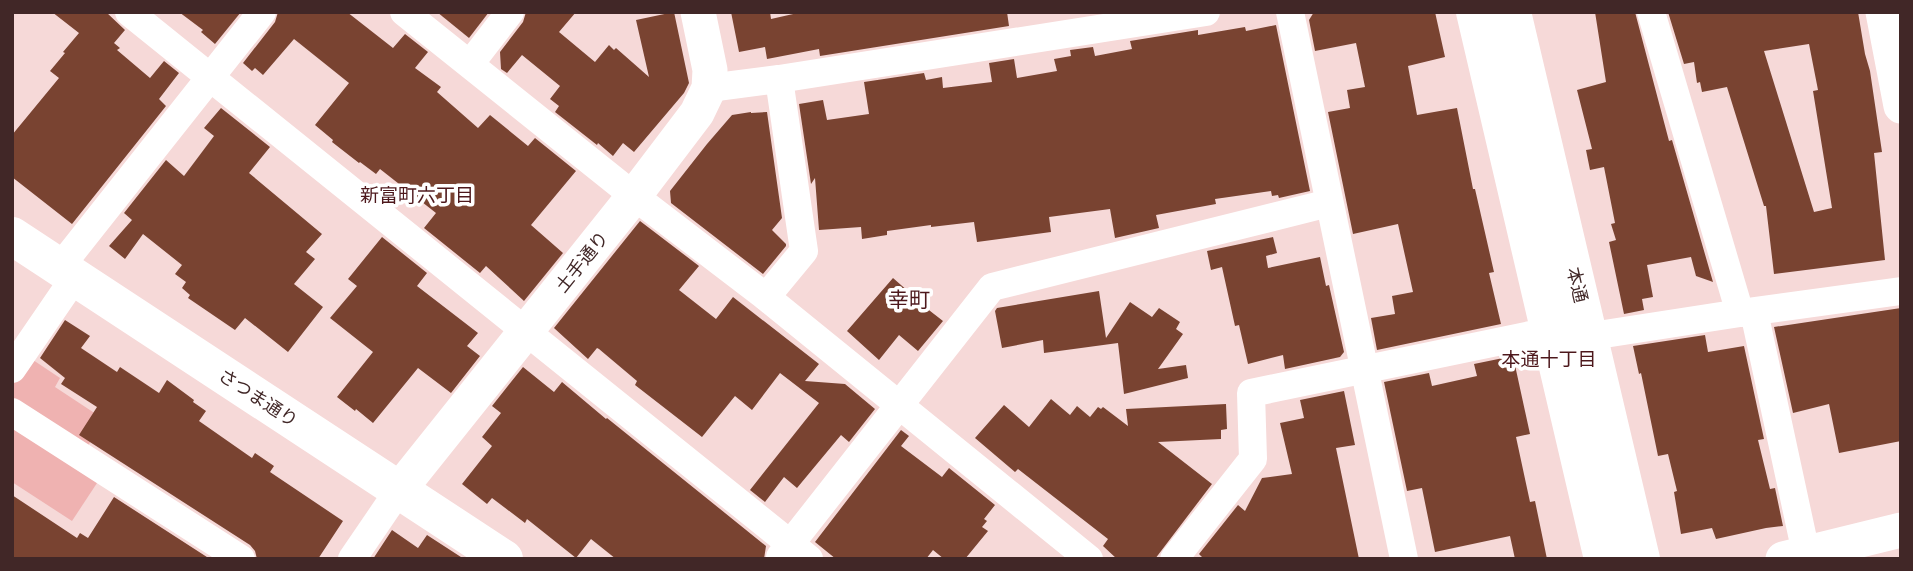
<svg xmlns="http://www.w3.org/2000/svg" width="1913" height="571" font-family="'Fira Sans','Noto Sans JP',sans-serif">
<rect width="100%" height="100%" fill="#f6d9d8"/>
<g fill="#efb2b1">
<polygon points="30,358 60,378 55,387 105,420 85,450 13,402 12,385"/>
<polygon points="12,423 99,480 72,521 12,482"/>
</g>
<g fill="#794331" fill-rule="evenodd">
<polygon points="52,12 106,12 125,30 114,43 120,48 117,50 150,78 164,61 179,73 159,99 166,106 72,224 12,177 12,135 59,78 50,71 65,53 63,52 79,33"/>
<polygon points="179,12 241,12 215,44 201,32 203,30"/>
<polygon points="278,12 347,12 393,48 405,34 428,52 415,68 441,87 437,92 478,128 490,115 528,146 535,138 576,171 531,225 563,253 524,301 486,266 480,273 424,228 436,213 380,169 376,174 360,162 359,163 332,142 333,140 315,125 349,83 294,39 263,75 255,68 252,71 243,63 275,22"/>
<polygon points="437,12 489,12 469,38"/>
<polygon points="526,12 576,12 559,32 595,62 609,45 614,50 616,48 649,77 636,20 674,12 689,83 684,93 634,152 623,143 613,156 598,143 597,145 555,112 559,106 550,99 560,86 522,55 507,73 501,69 500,52 523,22"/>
<polygon points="731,12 770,12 771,19 802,12 1007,12 1009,26 820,56 819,49 767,59 765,47 739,52"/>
<polygon points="1314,12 1435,12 1445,57 1408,66 1417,115 1457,108 1473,189 1475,189 1494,272 1489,273 1501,324 1377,350 1371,318 1395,314 1392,296 1413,292 1398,224 1353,234 1328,112 1350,108 1347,90 1365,87 1356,43 1315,51 1309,20"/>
<polygon points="1595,12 1635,12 1669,141 1672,140 1713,282 1696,276 1691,257 1647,265 1653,297 1642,299 1644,310 1624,314 1609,242 1616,240 1611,224 1615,223 1604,167 1590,170 1586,150 1592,149 1577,90 1606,82"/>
<path d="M1668,12H1858L1865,54L1870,71L1882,152L1874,153L1885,260L1774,274L1766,206H1764L1727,87L1702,92L1700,82L1697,83L1694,62L1684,64ZM1809,44L1818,90L1813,91L1832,208L1814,212L1764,51Z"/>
<polygon points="1276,25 1310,191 1279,198 1278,195 1272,196 1271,191 1215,199 1216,204 1156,215 1159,228 1115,238 1110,209 1049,217 1051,232 977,242 974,222 931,227 931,225 887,231 887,235 862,239 861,227 819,230 815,178 811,184 799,104 823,100 827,120 869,114 864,82 924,73 926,80 942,77 943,88 992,82 989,63 1014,59 1017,78 1057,71 1054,59 1071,56 1070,50 1093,47 1095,56 1132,49 1130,41 1198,30 1198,35 1245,27 1246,31"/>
<polygon points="221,108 270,147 249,173 322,234 306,252 315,259 294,284 323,307 288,352 245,318 235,330 188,298 190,295 182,288 186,282 175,274 182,265 143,234 125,259 109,246 132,220 124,213 166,160 184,176 214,136 204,128"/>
<polygon points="751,112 751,113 767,112 782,218 772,230 786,244 786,246 763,274 671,203 670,191 707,144 732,115"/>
<polygon points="640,221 699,266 679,290 716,319 733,297 819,364 805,381 845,384 875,409 849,442 841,435 797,488 784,477 765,502 750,490 819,403 780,373 752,410 735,396 702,437 635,385 637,381 599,349 597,348 588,359 554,328"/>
<polygon points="382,237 427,273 417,286 478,333 467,346 480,356 451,393 418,368 373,423 356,409 355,411 337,397 373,352 330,318 357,286 348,279"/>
<polygon points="1273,237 1277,253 1266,256 1268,268 1320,257 1326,286 1329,285 1344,352 1340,357 1285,369 1283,355 1248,364 1239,325 1235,326 1222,267 1211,270 1207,251"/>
<polygon points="893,278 917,299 916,300 943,321 918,351 899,335 879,360 847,331"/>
<polygon points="1099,291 1106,338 1130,302 1152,317 1159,308 1180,322 1176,329 1183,334 1158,369 1186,365 1188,378 1124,394 1118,343 1044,353 1043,340 1002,348 995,311 997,308"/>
<polygon points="1901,308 1901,441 1839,453 1829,404 1793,413 1774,327"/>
<polygon points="65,320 90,336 81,348 117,372 120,367 159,393 167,380 194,400 193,402 206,411 199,421 252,458 255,453 274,466 270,472 343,521 318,559 257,559 255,551 250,545 79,435 97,407 61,384 65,378 40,358"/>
<polygon points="1705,335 1708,352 1744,346 1764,439 1758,440 1770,489 1775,488 1783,526 1766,528 1716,539 1712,528 1681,534 1674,492 1677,491 1668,454 1658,456 1641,373 1639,374 1633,346"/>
<polygon points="1513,356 1530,434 1516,437 1530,502 1535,501 1547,559 1515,559 1510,536 1435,552 1422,488 1407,491 1384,382 1429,373 1432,386 1477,376 1474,364"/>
<polygon points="523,367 554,392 562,382 606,419 607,418 766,546 764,559 616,559 591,539 576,558 527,519 525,523 492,498 487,504 462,484 492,446 482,437 501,413 492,406"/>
<polygon points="1344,391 1355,445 1336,448 1359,559 1204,559 1199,554 1238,505 1245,511 1262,478 1292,474 1280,423 1304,418 1300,400"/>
<polygon points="1051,399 1070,415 1077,406 1090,417 1098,407 1101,409 1103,407 1128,426 1126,409 1226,404 1227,429 1221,430 1221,439 1158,442 1212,484 1155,559 1117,559 1103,546 1108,539 1018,469 1015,472 975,438 1004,405 1029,427"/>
<polygon points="901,430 909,436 901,446 942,477 949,468 995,505 984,519 987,521 982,527 988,531 965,559 944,559 933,550 926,559 836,559 815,542"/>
<polygon points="12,495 77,538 80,533 88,538 114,497 210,559 12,559"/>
<polygon points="392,530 418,548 427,535 464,559 373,559"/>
</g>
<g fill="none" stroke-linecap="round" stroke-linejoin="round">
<g stroke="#fff" stroke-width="28">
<polyline points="129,12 809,559"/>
<polyline points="404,12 634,196 766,297 1089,559"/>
<polyline points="1290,12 1404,559"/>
<polyline points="1651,12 1740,313"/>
<polyline points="470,64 510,12"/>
<polyline points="709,88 779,79 1206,12"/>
<polyline points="60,267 262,12"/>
<polyline points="766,297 804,251 779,79"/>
<polyline points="1754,312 1806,553"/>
<polyline points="1572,339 1740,313 1901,291"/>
<polyline points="12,369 75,277"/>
<polyline points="12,412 241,559"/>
<polyline points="780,557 992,287 1329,203"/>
<polyline points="352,559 399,490"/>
<polyline points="1174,559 1253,459 1251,393 1550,331"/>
</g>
<g stroke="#fff" stroke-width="35">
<polyline points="1883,12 1901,106"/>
<polyline points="399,490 634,196 697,113 709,88 710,70 698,12"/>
<polyline points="1783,559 1901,530"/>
</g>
<g stroke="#fff" stroke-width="38">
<polyline points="1475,12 1603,559"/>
<polyline points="1512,12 1641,559"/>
<polyline points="12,236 504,559"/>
</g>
</g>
<g text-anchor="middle" stroke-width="7" stroke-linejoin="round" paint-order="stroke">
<g font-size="18" fill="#412727" stroke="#fff">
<text transform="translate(582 262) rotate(-51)" y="6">土手通り</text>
<text transform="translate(1577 285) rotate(77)" y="6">本通</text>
<text transform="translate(258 398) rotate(33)" y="6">さつま通り</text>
</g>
<g font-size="19" fill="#4d181c" stroke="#fff">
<text x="417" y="202">新富町六丁目</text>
<text x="1549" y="366">本通十丁目</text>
</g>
<g font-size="21" fill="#4d181c" stroke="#fff">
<text x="909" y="307">幸町</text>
</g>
</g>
<rect width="1913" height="571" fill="none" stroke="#412727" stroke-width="28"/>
</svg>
